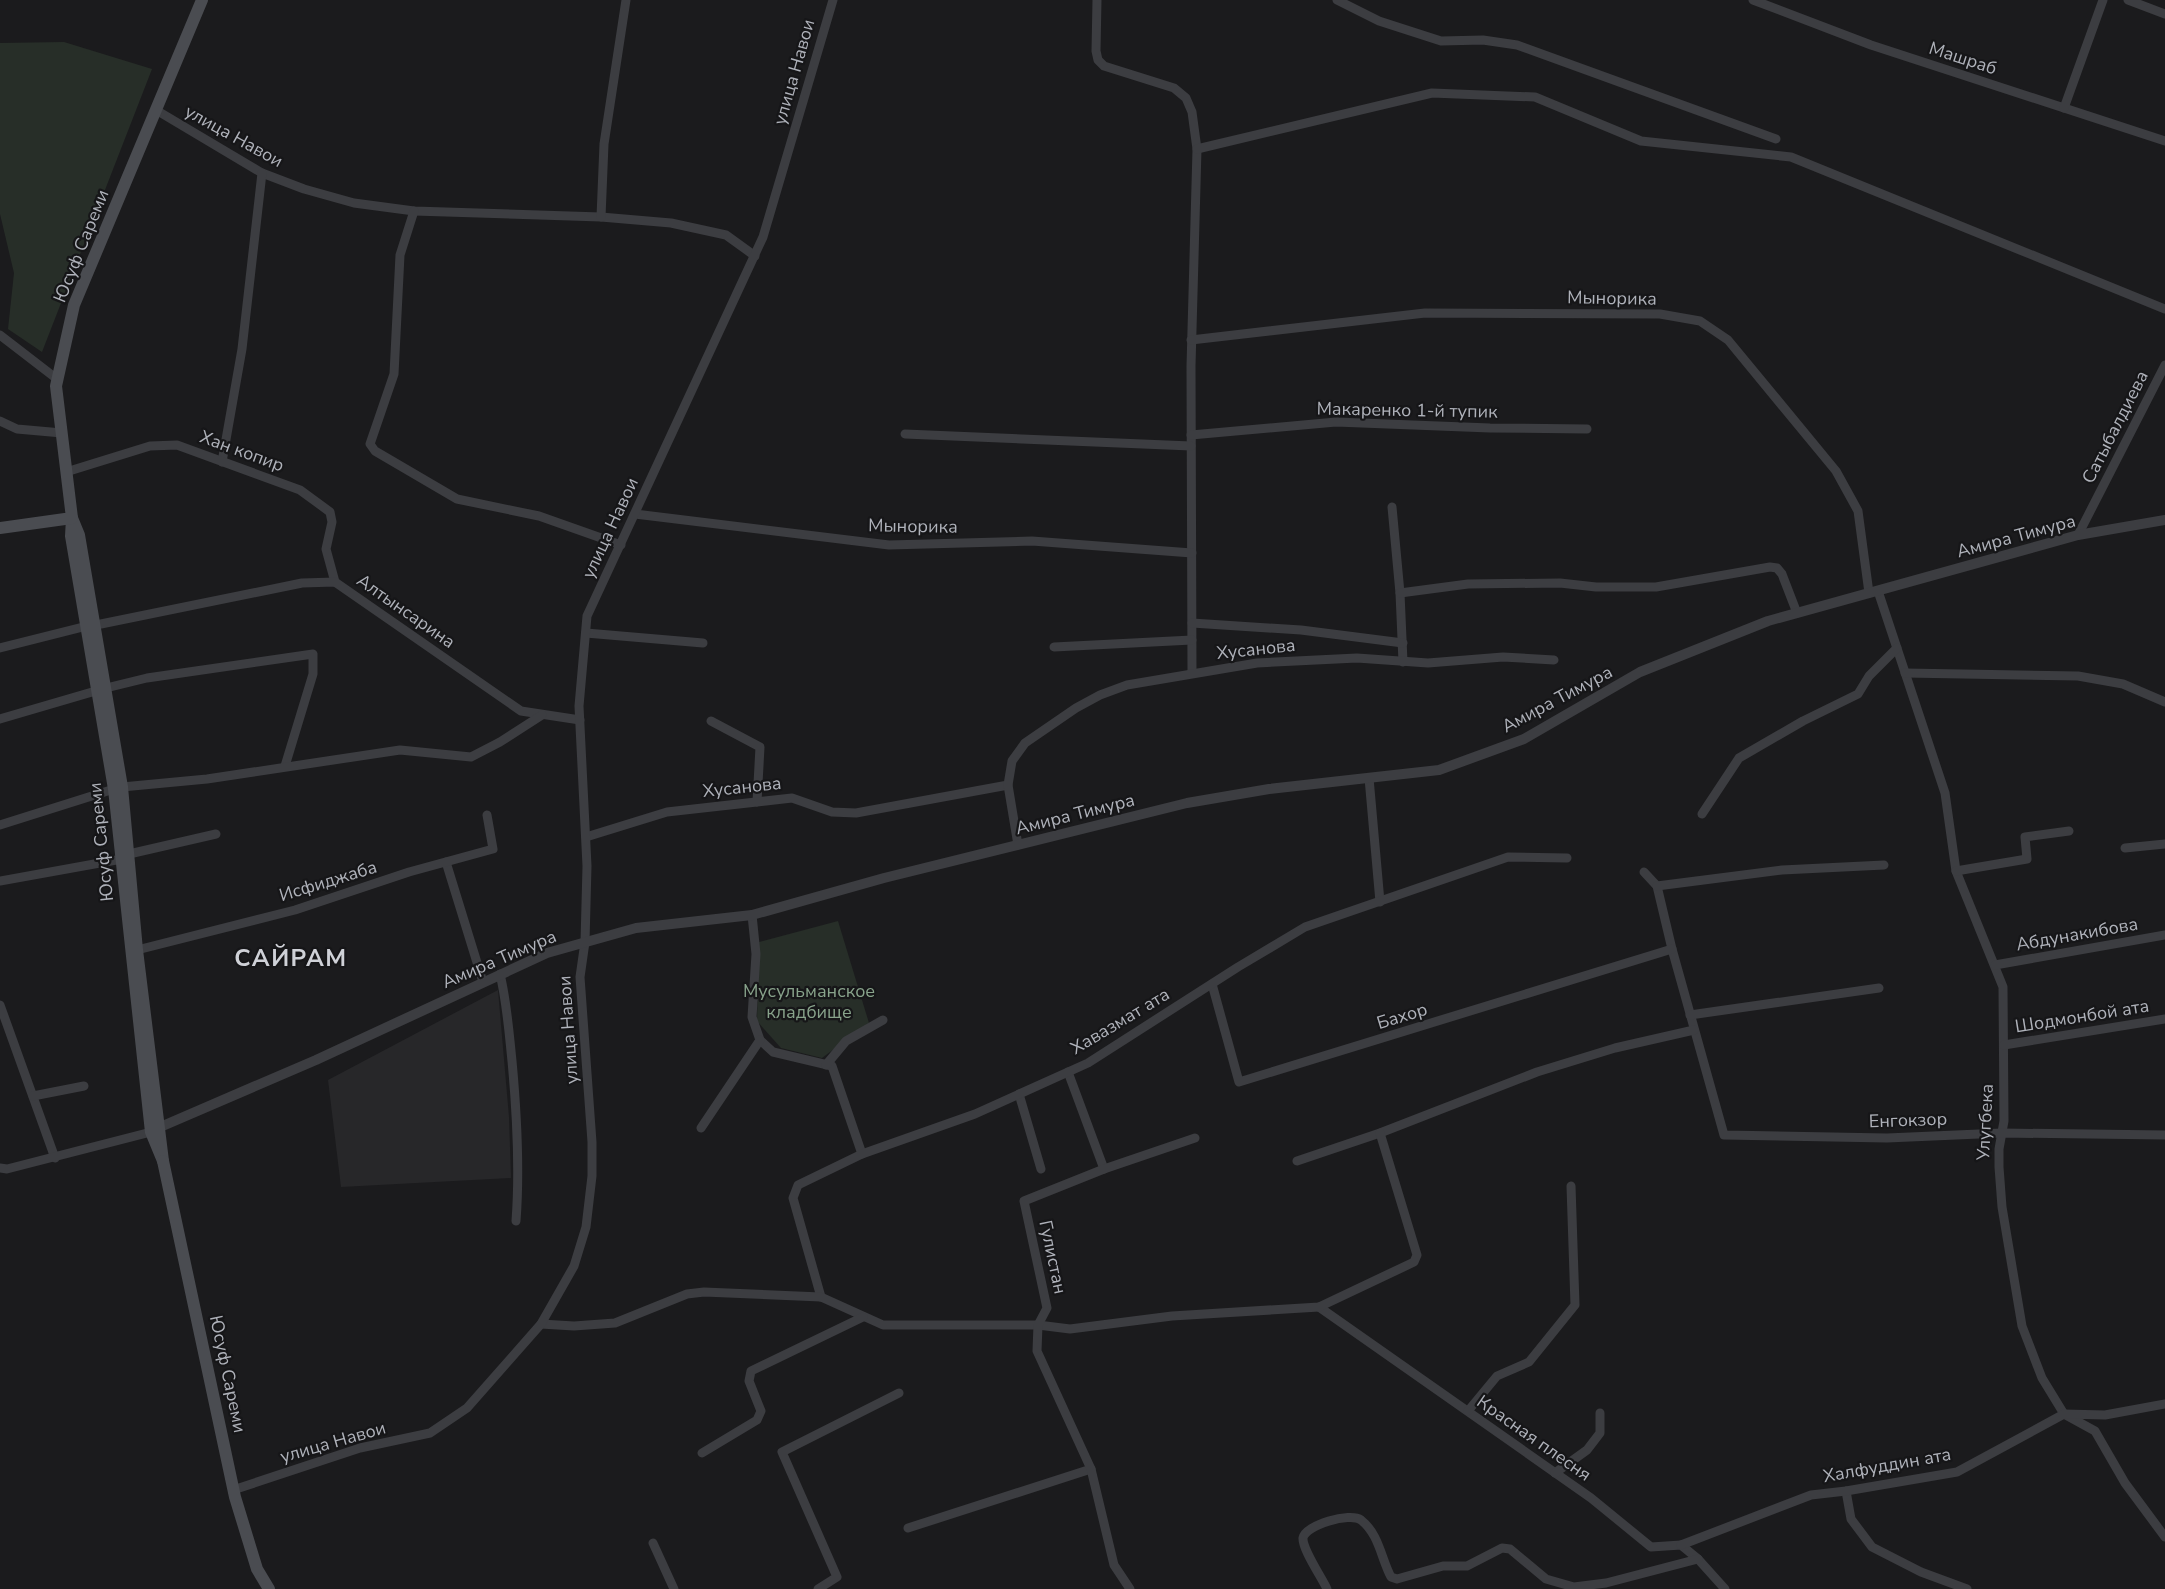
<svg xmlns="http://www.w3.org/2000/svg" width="2165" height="1589" font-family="'Nunito Sans',sans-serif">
<rect width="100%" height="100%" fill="#1b1b1d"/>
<polygon fill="#272729" points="498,990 509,1117 511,1178 341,1187 328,1080"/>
<g fill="#272e28">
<polygon points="64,42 152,69 42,352 8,329 14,273 0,214 0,43"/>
<polygon points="838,921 869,1023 822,1058 781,1048 757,1021 759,942"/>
</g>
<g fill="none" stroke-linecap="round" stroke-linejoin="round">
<g stroke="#3c3d41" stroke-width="9">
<polyline points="1097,0 1096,51 1098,60 1104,66 1174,88 1186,98 1192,112 1197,149 1191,366 1192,673"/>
<polyline points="1337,0 1379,21 1441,41 1483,40 1517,45 1776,139"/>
<polyline points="1753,0 1871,45 2165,141"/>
<polyline points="2128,0 2165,14"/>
<polyline points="2064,108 2103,0"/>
<polyline points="156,110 262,173 304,189 354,203 414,211 601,217 671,223 726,235 755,256"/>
<polyline points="1197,149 1432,93 1535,97 1641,141 1791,157 2165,309"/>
<polyline points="414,211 400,255 394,374 370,444 375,451 457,499 539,516 621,545"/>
<polyline points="601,217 604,144 626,0"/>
<polyline points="0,335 57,379"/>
<polyline points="1191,340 1425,313 1660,314 1700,321 1728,340 1836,471 1858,511 1869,593"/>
<polyline points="0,421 17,429 62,433"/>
<polyline points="905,434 1191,446"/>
<polyline points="1191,435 1336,422 1490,428 1587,429"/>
<polyline points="222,462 242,349 262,173"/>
<polyline points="66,472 150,446 177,445 300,490 330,512 332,522 326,549 335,582"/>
<polyline points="1392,507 1400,593 1403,662"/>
<polyline points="635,514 889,545 1032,541 1192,553"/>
<polyline points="2078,535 2165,365"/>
<polyline points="1878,591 1945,793 1956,871 2003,987 2004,1121 1999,1149 1999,1167 2002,1207 2022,1326 2042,1378 2064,1414 2095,1431 2125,1483 2165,1537"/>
<polyline points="1400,593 1468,584 1560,583 1596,587 1656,587 1770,567 1777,568 1782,574 1797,613"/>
<polyline points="1192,623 1301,630 1403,643"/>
<polyline points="96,625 302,583 335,582 521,711 580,720"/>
<polyline points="586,633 703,643"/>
<polyline points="1054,647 1192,640"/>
<polyline points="0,648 87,626"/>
<polyline points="1905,673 2078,676 2123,684 2165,702"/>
<polyline points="106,688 147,678 313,654 313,674 285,766"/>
<polyline points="0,719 99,690"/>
<polyline points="711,721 760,747 757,802"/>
<polyline points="1369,778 1380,902"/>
<polyline points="122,787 207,779 400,750 471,757 500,742 542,715"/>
<polyline points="1702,814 1739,758 1803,721 1858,694 1869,676 1897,648"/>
<polyline points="0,825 114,789"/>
<polyline points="586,837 667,812 792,798 832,812 856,813 1008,785"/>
<polyline points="1018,845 1008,785 1012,761 1025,743 1076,708 1100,695 1127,685 1257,663 1357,658 1428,663 1503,657 1554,660"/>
<polyline points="2125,848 2165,844"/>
<polyline points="129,854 216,834"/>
<polyline points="446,862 483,982"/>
<polyline points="1956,871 2027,859 2025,837 2069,831"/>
<polyline points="1644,872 1657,886 1672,949 1724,1135 1887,1138 2002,1133 2165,1135"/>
<polyline points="0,881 122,859"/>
<polyline points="1657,886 1782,870 1884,865"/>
<polyline points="752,915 756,954 752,1017 760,1040 773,1052 832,1066 862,1154"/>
<polyline points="137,950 295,910 409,872 493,849 487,815"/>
<polyline points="1995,965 2165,935"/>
<path d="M500,974C507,1003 509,1032 512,1061C517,1115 520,1168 516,1221"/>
<polyline points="1212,984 1239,1082 1672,949"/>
<polyline points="0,1005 55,1158"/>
<polyline points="1690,1015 1879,988"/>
<polyline points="2004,1045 2165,1019"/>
<polyline points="826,1065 846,1041 883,1020"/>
<polyline points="1068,1072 1104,1169"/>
<polyline points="1019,1094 1041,1169"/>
<polyline points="33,1096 84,1086"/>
<polyline points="701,1128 760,1040"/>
<polyline points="1297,1161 1380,1133 1537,1072 1615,1048 1694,1030"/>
<polyline points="0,1168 7,1169 151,1132"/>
<polyline points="821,1297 793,1198 798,1185 862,1154 975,1114 1088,1063 1238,967 1305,927 1508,857 1567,858"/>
<polyline points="1319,1307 1591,1498 1651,1547 1681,1545 1698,1559 1725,1589"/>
<polyline points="541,1324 574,1326 615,1323 687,1294 704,1292 821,1297 883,1325 1038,1325 1070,1329 1172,1316 1319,1307 1414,1262 1417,1255 1380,1133"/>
<polyline points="1468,1411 1497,1376 1529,1362 1575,1305 1571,1186"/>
<polyline points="702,1453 757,1420 761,1411 749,1381 751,1371 863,1317"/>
<polyline points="1555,1473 1587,1450 1600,1433 1600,1413"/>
<polyline points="233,1490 360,1448 430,1433 467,1408 541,1324 574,1266 586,1227 592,1176 592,1142 580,977 585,942 587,866 579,706 587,616 763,237 833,0"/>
<polyline points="1846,1491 1851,1519 1872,1547 1921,1572 1967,1589"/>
<polyline points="908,1528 1091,1469"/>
<polyline points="653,1543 674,1589"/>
<polyline points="1681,1545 1811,1495 1846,1491 1957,1472 2064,1414 2105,1415 2165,1404"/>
<polyline points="818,1589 837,1577 782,1452 899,1393"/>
<polyline points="1130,1589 1114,1565 1091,1469 1037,1351 1038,1325 1047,1308 1024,1201 1104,1169 1195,1138"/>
<path d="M1327,1589C1322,1578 1302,1549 1303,1538C1305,1525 1350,1512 1361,1520C1379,1534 1381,1558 1391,1577L1397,1579L1443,1566H1467L1502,1548L1510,1549L1546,1579L1574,1587L1606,1583L1698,1559"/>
</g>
<polyline stroke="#3c3d41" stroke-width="10" points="151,1131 316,1060 547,953 636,928 752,915 884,878 1187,803 1269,789 1439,770 1524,739 1640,672 1768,621 2078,535 2165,520"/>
<g stroke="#4a4c51" stroke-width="12">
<polygon points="72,518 79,535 122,787 137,950 163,1161 151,1132 114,789 71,536"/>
<polyline points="0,528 72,518 56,386 74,305 202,0"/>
<polyline points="163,1161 235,1497 257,1569 269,1589"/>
</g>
</g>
<g text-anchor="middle" stroke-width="4.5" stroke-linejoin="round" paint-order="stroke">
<g font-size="18" fill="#afb2ba" stroke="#161618">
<text transform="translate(1963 58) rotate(18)" y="6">Машраб</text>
<text transform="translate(794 72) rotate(-74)" y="6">улица Навои</text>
<text transform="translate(234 136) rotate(29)" y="6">улица Навои</text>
<text transform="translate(81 246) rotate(-68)" y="6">Юсуф Сареми</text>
<text transform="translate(1612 298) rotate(1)" y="6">Мынорика</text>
<text transform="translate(1407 410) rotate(1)" y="6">Макаренко 1-й тупик</text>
<text transform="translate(2115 427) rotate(-63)" y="6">Сатыбалдиева</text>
<text transform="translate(242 451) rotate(20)" y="6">Хан копир</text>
<text transform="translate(913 526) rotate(1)" y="6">Мынорика</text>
<text transform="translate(610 528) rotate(-65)" y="6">улица Навои</text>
<text transform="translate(2016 536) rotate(-15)" y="6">Амира Тимура</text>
<text transform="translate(406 611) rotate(35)" y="6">Алтынсарина</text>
<text transform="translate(1256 649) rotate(-6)" y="6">Хусанова</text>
<text transform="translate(1557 699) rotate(-28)" y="6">Амира Тимура</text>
<text transform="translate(742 787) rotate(-6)" y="6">Хусанова</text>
<text transform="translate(1075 814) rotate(-14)" y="6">Амира Тимура</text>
<text transform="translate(101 842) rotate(-96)" y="6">Юсуф Сареми</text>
<text transform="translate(328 881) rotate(-17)" y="6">Исфиджаба</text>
<text transform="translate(2077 934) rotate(-10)" y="6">Абдунакибова</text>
<text transform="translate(499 959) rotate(-23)" y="6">Амира Тимура</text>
<text transform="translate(1402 1016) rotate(-17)" y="6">Бахор</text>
<text transform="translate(2082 1016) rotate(-9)" y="6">Шодмонбой ата</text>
<text transform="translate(1120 1021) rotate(-31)" y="6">Хавазмат ата</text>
<text transform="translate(568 1030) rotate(-94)" y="6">улица Навои</text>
<text transform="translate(1908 1120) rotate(-2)" y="6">Енгокзор</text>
<text transform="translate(1985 1122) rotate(-87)" y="6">Улугбека</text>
<text transform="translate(1053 1257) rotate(78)" y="6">Гулистан</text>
<text transform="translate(228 1374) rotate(78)" y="6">Юсуф Сареми</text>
<text transform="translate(1534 1438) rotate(35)" y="6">Красная плесня</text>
<text transform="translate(333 1442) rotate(-16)" y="6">улица Навои</text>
<text transform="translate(1887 1465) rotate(-10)" y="6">Халфуддин ата</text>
</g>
<g font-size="18" fill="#88a38b" stroke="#161618">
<text x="809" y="997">Мусульманское<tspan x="809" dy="21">кладбище</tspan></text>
</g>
<g font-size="24" font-weight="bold" letter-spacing="1.5" fill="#cfd1d7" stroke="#161618">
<text x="291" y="966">САЙРАМ</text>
</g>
</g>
</svg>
